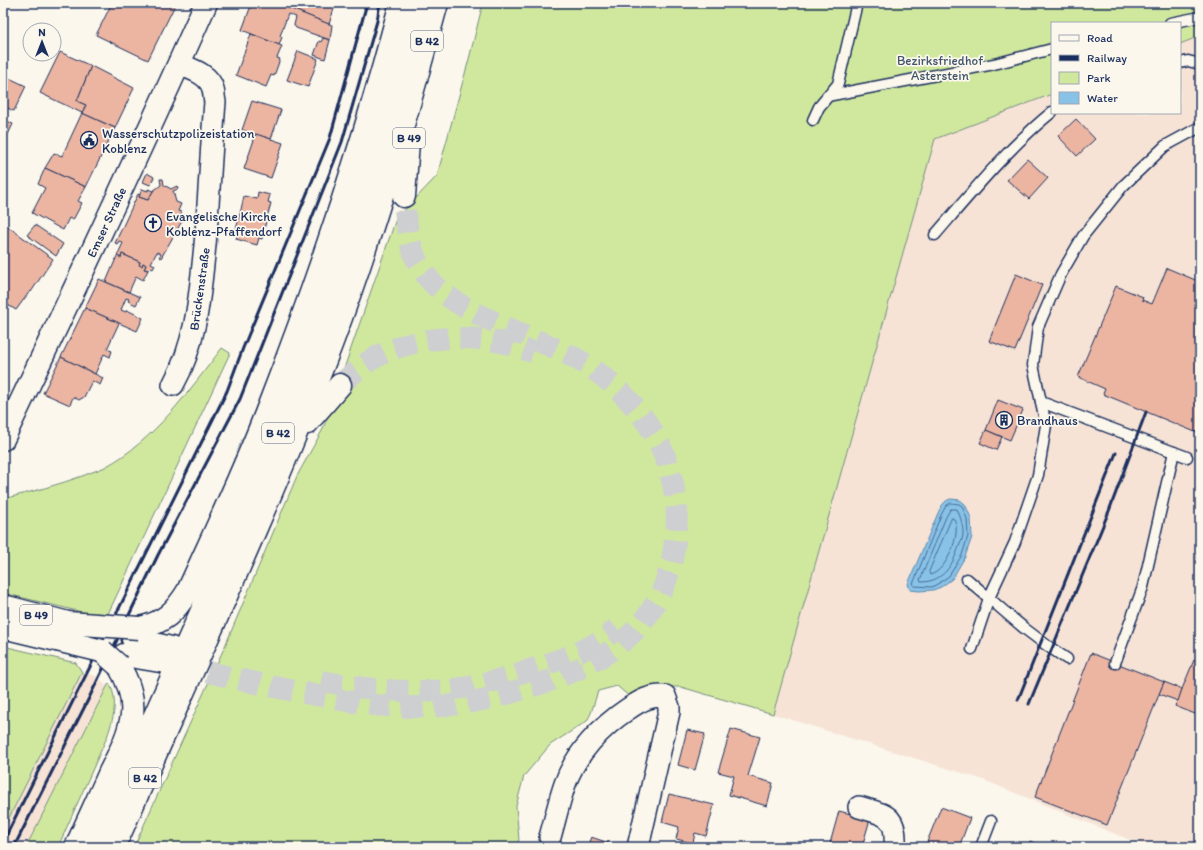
<svg xmlns="http://www.w3.org/2000/svg" width="1203" height="850" font-family="Itim,sans-serif">
<rect width="100%" height="100%" fill="#fbf7ec"/>
<filter id="ink" filterUnits="userSpaceOnUse"><feTurbulence type="fractalNoise" baseFrequency=".025" numOctaves="2"/><feDisplacementMap in="SourceGraphic" scale="8" xChannelSelector="R" yChannelSelector="G"/><feConvolveMatrix kernelMatrix="1 2 1 2 8 2 1 2 1" color-interpolation-filters="sRGB"/></filter>
<g filter="url(#ink)">
<g fill="#f6e3d6">
<polygon points="1200,36 1200,847 1147,847 981,779 773,714 935,139 1052,94 1052,113 1180,113 1180,44"/>
<polygon points="82,672 95,676 102,681 107,687 26,847 3,847 3,830"/>
</g>
<g fill="#d0e89e" stroke="#768c7e">
<polygon points="483,3 1200,3 1200,36 1180,44 1180,23 1052,23 1052,94 935,139 773,714 681,687 653,687 631,698 617,686 598,691 591,713 587,721 550,745 524,776 516,806 519,840 516,847 134,847 225,646 297,476 323,429 396,219 437,176 469,59"/>
<path d="M222,348L230,353L107,616L86,613L3,593V499C31,492 58,485 85,475C91,472 99,470 105,467C155,440 188,392 222,348Z"/>
<polygon points="3,646 76,663 82,672 3,830"/>
<path d="M109,683C119,700 113,720 107,737L58,847H26Z"/>
</g>
<path fill="#88c2e7" stroke="#5c87b0" d="M951,499L960,500L965,504L971,518L972,537L965,557L952,579L941,587L933,590L919,591L910,590L908,584L938,513C941,507 944,500 951,499Z"/>
<g fill="none" stroke-linecap="round" stroke-linejoin="round">
<g stroke="#476a95" stroke-width="1">
<polygon points="951,503 959,504 962,506 967,519 968,536 962,555 949,576 939,583 932,587 914,586 913,584 941,515 946,506"/>
<path d="M951,509H957C961,518 963,525 963,534C963,538 961,542 959,546C953,565 943,582 921,582L920,580L946,517Z"/>
<path d="M952,518L954,519C962,533 947,571 930,575L929,572Z"/>
</g>
</g>
<g fill="#ecb5a2" stroke="#1b2f5e">
<polygon points="112,3 176,3 148,60 96,35"/>
<polygon points="252,3 277,3 332,25 330,40 296,28 294,25 296,17 288,14 280,36 282,37 279,45 242,30"/>
<polygon points="277,3 336,3 329,24"/>
<polygon points="251,34 282,46 277,58 280,59 274,76 271,75 266,87 236,75"/>
<polygon points="323,38 330,40 325,59 314,55 319,41 321,42"/>
<polygon points="298,51 318,59 308,87 287,80"/>
<polygon points="60,52 91,66 77,101 86,105 82,113 40,93"/>
<polygon points="91,66 134,88 115,128 82,113 86,105 77,101"/>
<polygon points="3,75 26,86 14,111 3,106"/>
<polygon points="252,101 281,110 271,139 242,130"/>
<polygon points="82,113 115,128 86,187 45,168 54,153 62,156"/>
<polygon points="3,119 13,124 4,143 3,143"/>
<polygon points="1076,119 1095,139 1077,156 1058,136"/>
<polygon points="256,134 283,143 271,178 244,169"/>
<polygon points="1027,159 1048,178 1029,199 1007,180"/>
<polygon points="45,168 86,187 78,201 82,203 73,220 69,218 63,230 32,213 45,188 38,184"/>
<polygon points="147,173 154,177 150,185 143,182"/>
<polygon points="160,179 163,179 164,185 171,189 177,186 178,189 173,191 176,202 181,204 178,211 181,212 182,221 161,258 159,257 161,254 157,252 151,263 155,265 153,269 149,267 148,270 144,269 146,265 143,263 142,266 139,265 140,262 122,254 121,258 117,256 123,243 119,241 117,244 115,243 138,194 140,195 139,197 148,200 153,191 161,185"/>
<polygon points="142,189 148,191 148,189 153,191 148,200 139,197"/>
<polygon points="258,192 270,195 268,202 271,203 266,221 240,214 244,196 257,199"/>
<polygon points="240,214 266,221 262,239 259,238 257,245 236,239 238,233 235,233"/>
<polygon points="3,223 53,259 31,292 30,291 16,310 3,302"/>
<polygon points="35,225 63,244 56,256 27,235"/>
<polygon points="122,254 140,262 139,265 142,266 143,263 146,265 144,269 148,270 143,280 136,276 129,292 106,282 117,256 121,258"/>
<polygon points="1167,268 1200,282 1200,434 1103,394 1105,389 1078,377 1116,286 1143,297 1142,300 1152,304"/>
<polygon points="1016,274 1042,285 1015,351 989,341"/>
<polygon points="99,279 140,297 136,305 128,301 129,299 126,298 121,310 126,312 127,310 143,318 137,331 85,308"/>
<polygon points="85,308 119,323 107,349 112,351 110,357 104,354 95,374 61,357"/>
<polygon points="61,357 103,378 100,385 92,381 84,397 79,400 73,397 70,405 43,393"/>
<polygon points="998,400 1023,410 1010,440 986,430"/>
<polygon points="986,430 1002,437 996,450 980,443"/>
<polygon points="1091,653 1164,682 1107,825 1035,797"/>
<polygon points="1194,660 1200,663 1200,716 1175,706"/>
<polygon points="1164,682 1182,689 1178,701 1159,694"/>
<polygon points="731,729 760,737 748,776 773,783 767,806 729,795 734,776 718,772"/>
<polygon points="687,730 705,734 695,770 678,765"/>
<polygon points="669,794 714,805 706,836 695,833 693,843 676,839 679,827 662,822"/>
<polygon points="941,807 970,818 959,847 925,847"/>
<polygon points="839,811 870,819 862,847 829,847"/>
<polygon points="591,837 609,843 607,847 587,847"/>
<polygon points="1030,841 1045,847 1028,847"/>
</g>
<g fill="none" stroke-linecap="round" stroke-linejoin="round">
<g stroke="#cecfd0" stroke-width="22" stroke-dasharray="22 11" stroke-linecap="butt">
<path d="M340,385C350,376 360,367 371,360C408,337 459,334 500,342C511,344 522,349 533,352"/>
<path d="M175,664C224,676 272,687 321,696C350,702 380,707 410,707C447,708 485,701 520,690C593,669 659,636 673,554C676,537 678,518 676,501C673,481 668,462 660,445C643,410 609,376 575,358C547,343 517,333 488,319C463,307 436,293 421,268C408,247 406,221 404,196"/>
<path d="M321,681C370,690 424,696 474,686C500,680 525,672 550,663C571,656 601,644 617,628"/>
</g>
<g stroke="#1b2f5e" stroke-width="13">
<g id="lane">
<polyline points="1170,23 1200,17"/>
<polyline points="1180,63 1188,61 1200,64"/>
<polyline points="827,96 994,64 1052,49"/>
<polyline points="813,120 819,107 838,84 857,3"/>
<path d="M935,235C972,192 1008,148 1052,112"/>
<polyline points="1041,402 1187,457"/>
<polyline points="967,579 989,598 972,649"/>
<path d="M1067,659C1037,640 1015,621 989,598L1015,542L1038,475L1046,425L1033,365L1038,327L1061,274L1083,236L1123,186L1165,146L1200,127"/>
<polyline points="1115,663 1143,587 1174,452"/>
<polyline points="981,847 991,821"/>
</g>
</g>
<g stroke="#1b2f5e" stroke-width="24">
<g id="street">
<path d="M173,385C197,342 200,293 205,245C209,198 211,150 215,102C214,98 214,93 213,89C209,74 191,69 179,64"/>
<path d="M859,807C885,815 897,814 895,847"/>
<path d="M550,837C555,820 559,801 565,784C576,753 601,727 628,709C640,701 650,695 665,696L669,707V712L638,847"/>
</g>
</g>
<g stroke="#1b2f5e" stroke-width="25">
<path id="secondary" d="M3,439C72,295 141,150 206,3"/>
</g>
<g stroke="#1b2f5e" stroke-width="25">
<g id="primary">
<polyline points="3,606 68,623"/>
<polyline points="3,627 57,640"/>
</g>
</g>
<g stroke="#1b2f5e" stroke-width="25">
<g id="highway">
<polyline points="404,196 408,142"/>
<polyline points="307,423 340,385"/>
<path d="M139,628C164,623 175,612 188,591C216,529 246,467 270,403C321,272 365,139 401,3"/>
<polyline points="133,639 171,648"/>
<polyline points="124,655 166,662"/>
<path d="M76,847C87,822 99,797 110,772C119,754 129,735 132,715C134,697 128,681 119,666"/>
<polyline points="96,847 251,501 308,358 371,176 394,100 420,3"/>
<path d="M114,847C188,679 267,513 332,342C374,231 406,117 437,3"/>
</g>
</g>
<use href="#lane" stroke="#fbf7ec" stroke-width="10"/>
<use href="#street" stroke="#fbf7ec" stroke-width="21"/>
<use href="#secondary" stroke="#fbf7ec" stroke-width="22"/>
<use href="#primary" stroke="#fbf7ec" stroke-width="22"/>
<use href="#highway" stroke="#fbf7ec" stroke-width="22"/>
<g stroke="#1b2f5e" stroke-width="3">
<polyline points="1018,700 1116,453"/>
<polyline points="1029,704 1109,511 1146,412"/>
<polyline points="3,842 227,391 243,348 330,138 367,3"/>
<polyline points="14,847 89,698 158,555 240,399 342,142 377,21 380,3"/>
</g>
<g stroke="#1b2f5e" stroke-width="25" stroke-linecap="butt">
<polyline id="primary-bridge" points="57,640 102,651"/>
</g>
<g stroke="#1b2f5e" stroke-width="25" stroke-linecap="butt">
<g id="highway-bridge">
<polyline points="68,623 139,628"/>
<polyline points="102,651 119,666"/>
</g>
</g>
<use href="#primary-bridge" stroke="#fbf7ec" stroke-width="22"/>
<use href="#highway-bridge" stroke="#fbf7ec" stroke-width="22"/>
</g>
</g>
<defs>
<g id="civic-ring" transform="scale(0.9)"><circle r="9.5" fill="#fbf7ec" stroke="#1b2f5e" stroke-width="1.5"/><path d="M-.6-6.5H3V-4.5H.6V-3L4-1V1h2V6H-6V1h2V-1L-.6-3ZM-1.2 2.5V6h2.4V2.5Z" fill="#1b2f5e"/></g>
<g id="church-ring" transform="scale(0.9)"><circle r="9.5" fill="#fbf7ec" stroke="#1b2f5e" stroke-width="1.5"/><path d="M-1.2-6h2.4v3.5h3.3v2.4h-3.3V6h-2.4V-.1h-3.3v-2.4h3.3Z" fill="#1b2f5e"/></g>
<g id="building-ring" transform="scale(0.9)"><circle r="9.5" fill="#fbf7ec" stroke="#1b2f5e" stroke-width="1.5"/><path d="M-4-6H4V6H1V3H-1V6H-4ZM-2.5-4.3h1.7v1.8h-1.7ZM.8-4.3h1.7v1.8H.8ZM-2.5-1h1.7V.8h-1.7ZM.8-1h1.7V.8H.8Z" fill="#1b2f5e"/></g>
</defs>
<g fill-rule="evenodd">
<use href="#civic-ring" x="89" y="140"/>
<use href="#church-ring" x="153" y="223"/>
<use href="#building-ring" x="1004" y="420"/>
</g>
<g text-anchor="middle" stroke-width="3.5" stroke-linejoin="round" paint-order="stroke">
<g fill="#fbf7ec" stroke="#5e6b89" stroke-width="1">
<rect x="411" y="31" width="32" height="20" rx="3"/>
<rect x="393" y="128" width="32" height="20" rx="3"/>
<rect x="262" y="423" width="32" height="20" rx="3"/>
<rect x="20" y="605" width="32" height="20" rx="3"/>
<rect x="129" y="768" width="32" height="20" rx="3"/>
</g>
<g font-size="12" font-weight="bold" fill="#1b2f5e">
<text x="427" y="45">B 42</text>
<text x="409" y="142">B 49</text>
<text x="278" y="437">B 42</text>
<text x="36" y="619">B 49</text>
<text x="145" y="782">B 42</text>
</g>
<g font-size="13" fill="#3f546b" stroke="#fbf7ec">
<text x="940" y="65">Bezirksfriedhof<tspan x="940" dy="15">Asterstein</tspan></text>
</g>
<g font-size="13" fill="#1b2f5e" stroke="#fbf7ec" text-anchor="start">
<text x="102" y="138">Wasserschutzpolizeistation<tspan x="102" dy="15">Koblenz</tspan></text>
<text x="166" y="221">Evangelische Kirche<tspan x="166" dy="15">Koblenz-Pfaffendorf</tspan></text>
<text x="1017" y="425">Brandhaus</text>
</g>
<g font-size="13" fill="#1b2f5e" stroke="#fbf7ec">
<text transform="translate(106 222) rotate(-65)" y="5">Emser Straße</text>
<text transform="translate(199 289) rotate(-82)" y="5">Brückenstraße</text>
</g>
</g>
<rect width="1203" height="850" fill="none" stroke="#fbf7ec" stroke-width="16"/>
<rect x="8" y="8" width="1187" height="834" fill="none" stroke="#1b2f5e" stroke-width="1.5" filter="url(#ink)"/>
<rect x="1051" y="22" width="130" height="92" fill="#fbf7ec" stroke="#a1a7b3"/>
<rect x="1059" y="35" width="20" height="6" fill="#fbf7ec" stroke="#a1a7b3"/>
<text x="1087" y="42" font-size="12" fill="#1b2f5e">Road</text>
<rect x="1059" y="55" width="20" height="6" fill="#1b2f5e" stroke="#a1a7b3"/>
<text x="1087" y="62" font-size="12" fill="#1b2f5e">Railway</text>
<rect x="1059" y="72" width="20" height="12" fill="#d0e89e" stroke="#a1a7b3"/>
<text x="1087" y="82" font-size="12" fill="#1b2f5e">Park</text>
<rect x="1059" y="92" width="20" height="12" fill="#88c2e7" stroke="#a1a7b3"/>
<text x="1087" y="102" font-size="12" fill="#1b2f5e">Water</text>
<g transform="translate(42 42)"><circle r="19" fill="#fbf7ec" stroke="#a1a7b3"/>
<path d="M0-3L7 15L0 10L-7 15Z" fill="#1b2f5e"/>
<text y="-6" font-size="11" font-weight="bold" text-anchor="middle" fill="#1b2f5e">N</text>
</g>
</svg>
